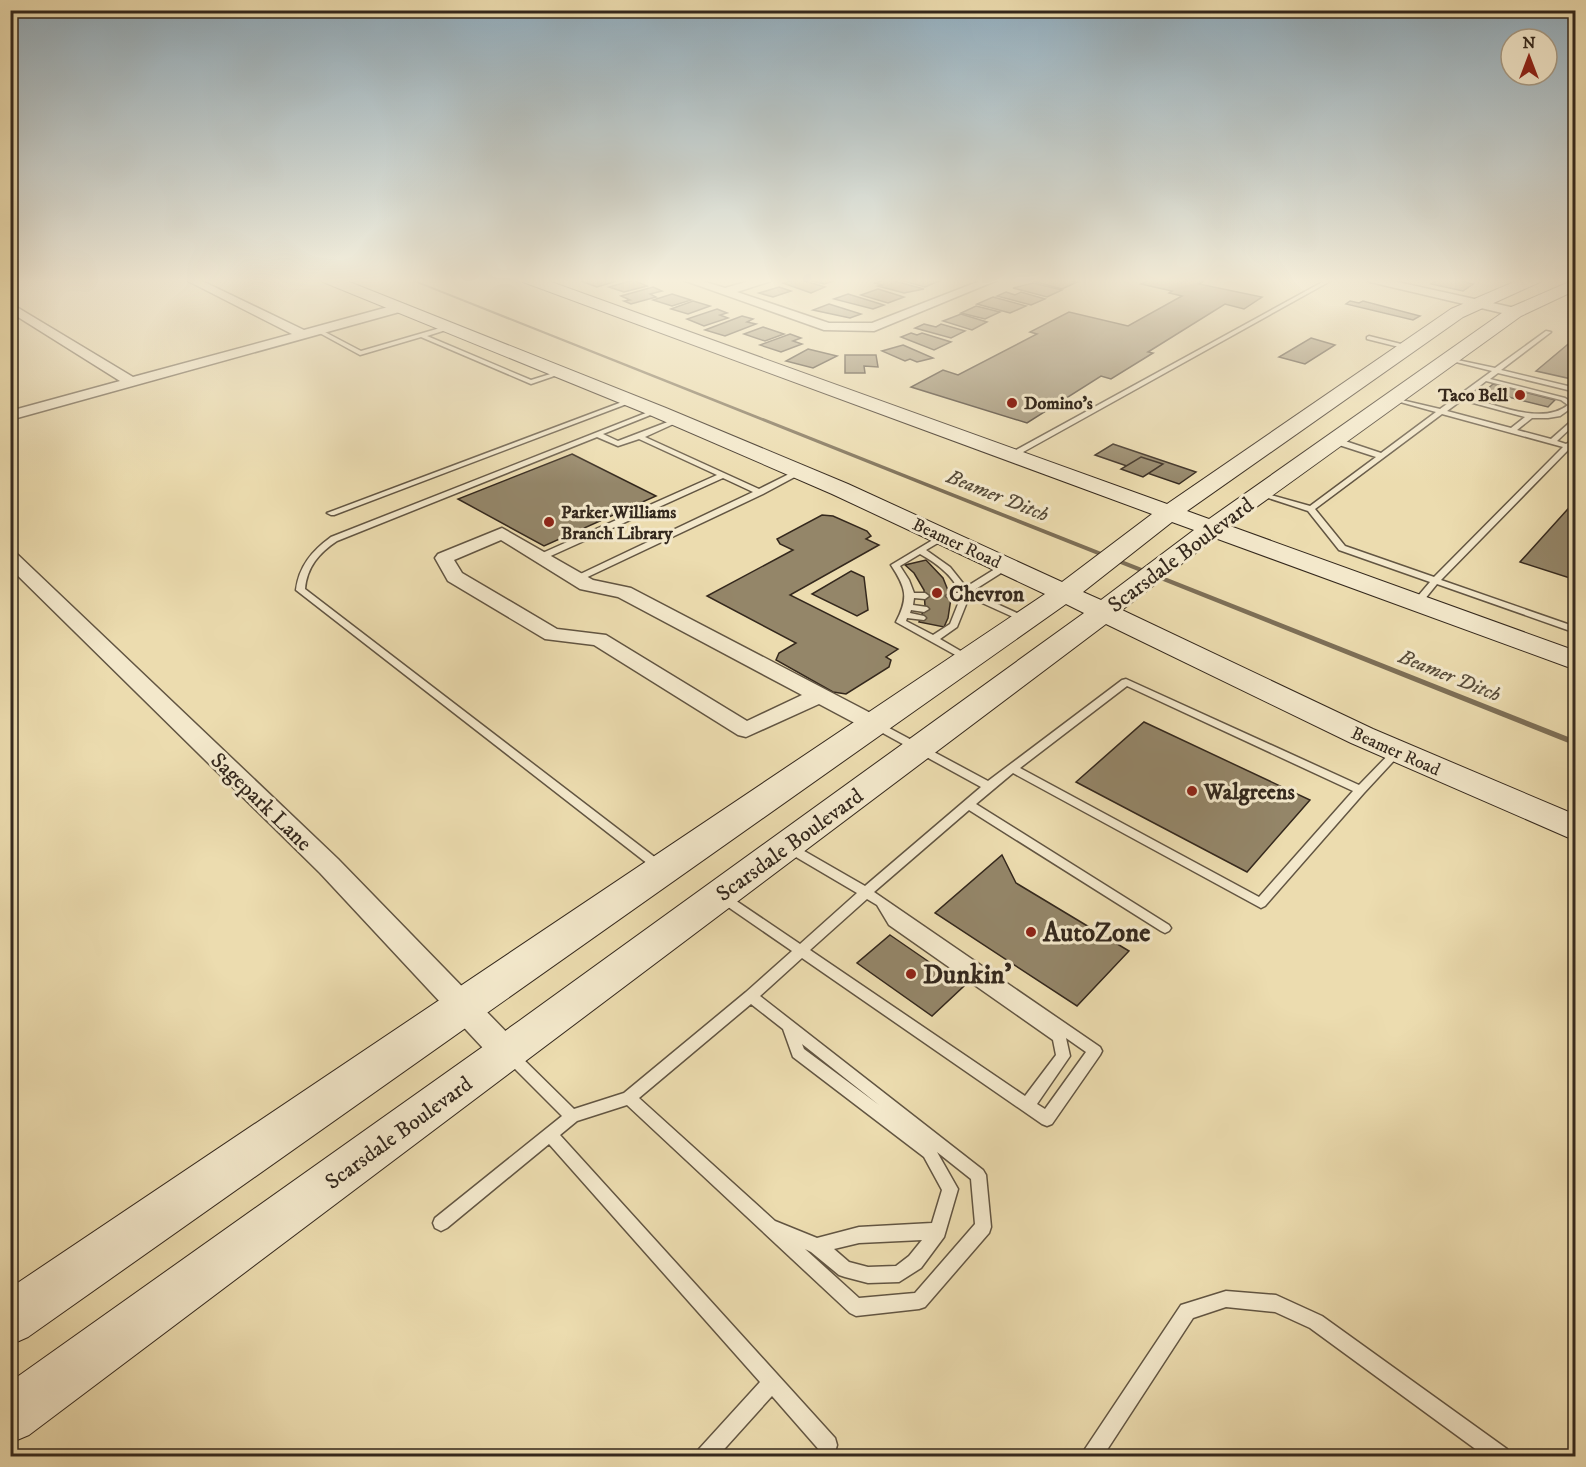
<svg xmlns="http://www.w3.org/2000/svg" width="1586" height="1467" font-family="'IM FELL DW Pica',serif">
<rect width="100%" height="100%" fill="#ecdcaf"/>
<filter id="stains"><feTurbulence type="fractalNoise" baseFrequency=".00333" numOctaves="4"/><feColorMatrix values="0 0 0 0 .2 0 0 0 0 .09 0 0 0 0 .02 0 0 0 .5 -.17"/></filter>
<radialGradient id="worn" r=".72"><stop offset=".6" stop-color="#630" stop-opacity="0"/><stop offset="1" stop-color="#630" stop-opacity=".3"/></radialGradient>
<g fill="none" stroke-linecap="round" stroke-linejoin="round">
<polygon fill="#7d6f57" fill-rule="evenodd" points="407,279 412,279 1576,740 1576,746"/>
</g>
<g fill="#948669" stroke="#34281d" stroke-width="1.5">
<polygon points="588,279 623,279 597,287 581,281"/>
<polygon points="798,279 825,287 811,293 783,283"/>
<polygon points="805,279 840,279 824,284"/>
<polygon points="887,279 924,289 904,293 878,286 882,285 875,283"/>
<polygon points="903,279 932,279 939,281 925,287 900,280"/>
<polygon points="1038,279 1063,279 1077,282 1062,289 1033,281"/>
<polygon points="1151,279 1208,279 1199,284 1262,297 1244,309 1225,304 1148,352 1153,353 1111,379 1101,376 1027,423 911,387 943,370 958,375 1037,334 1030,332 1069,312 1128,326 1182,296 1169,293 1172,291 1141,284"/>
<polygon points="1439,279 1464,279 1461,281 1473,284 1463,291 1431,284"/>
<polygon points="633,280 647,286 624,292 609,287"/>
<polygon points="1033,283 1062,290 1047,297 1013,288"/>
<polygon points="653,287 662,291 650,294 656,297 631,304 624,301 630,300 621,296"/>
<polygon points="779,287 791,291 773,297 759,293"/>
<polygon points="878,289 904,297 888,303 861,295"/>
<polygon points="1006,292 1015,295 1021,292 1045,299 1031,305 997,296"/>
<polygon points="672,294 691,300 672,306 653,300"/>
<polygon points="848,294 884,305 873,309 834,299"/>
<polygon points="993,297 1026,306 1010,313 977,304"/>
<polygon points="693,301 710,306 688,314 671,309"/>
<polygon points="1350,301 1359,303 1363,301 1420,316 1413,320 1346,304"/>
<polygon points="829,304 861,314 850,318 813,310"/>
<polygon points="976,306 1000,312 985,319 961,313"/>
<polygon points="717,309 727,313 720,315 728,318 704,326 687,319"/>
<polygon points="961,314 987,322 972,330 943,321"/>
<polygon points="742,316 753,319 747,322 756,324 725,336 705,330"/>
<polygon points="924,324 936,327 941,324 965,331 951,338 915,328"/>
<polygon points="763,327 784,334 765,341 744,334"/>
<polygon points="911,333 917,335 922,333 951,342 934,350 901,337"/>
<polygon points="790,334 801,338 793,341 802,344 781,352 760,345"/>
<polygon points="1311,338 1335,345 1305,364 1279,357"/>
<polygon points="1573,340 1576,340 1576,380 1536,371"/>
<polygon points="903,345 933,358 917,362 910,359 905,361 882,351"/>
<polygon points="808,349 837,356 813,368 786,361"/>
<polygon points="845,355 876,355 878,367 864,366 865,373 845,373"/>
<polygon points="1493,384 1555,400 1548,407 1485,391"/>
<polygon points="1113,444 1196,472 1179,484 1095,455"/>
<polygon points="572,454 656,496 544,546 458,499"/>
<polygon points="1141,457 1163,464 1143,477 1121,469"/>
<polygon points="1576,500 1576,580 1520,562"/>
<polygon points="822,515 833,516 867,531 871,536 866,539 879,545 790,595 898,649 886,657 891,660 889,667 846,694 833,692 776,660 779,653 796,643 707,596 793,550 780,544 777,539"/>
<polygon points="926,560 943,578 951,598 948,618 944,627 919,622 925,606 924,590 914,573 905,565"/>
<polygon points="851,571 864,577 868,610 857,616 812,594"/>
<polygon points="1144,722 1310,800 1247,872 1076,782"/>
<polygon points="1002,855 1016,883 1129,951 1077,1006 935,913"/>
<polygon points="890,935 964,986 932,1016 857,963"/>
</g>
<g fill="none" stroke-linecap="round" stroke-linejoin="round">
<g stroke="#625542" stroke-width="3">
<g id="service">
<polygon points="1328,279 1334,279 1014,457 1007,455"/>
<polygon points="447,326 449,327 449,329 427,336 531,380 560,371 563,373 531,384 421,337 360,355 316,331 321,330 361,351"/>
<path d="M1546,331L1551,332L1501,370L1576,388V392L1498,373L1490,379L1565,398L1574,404V406L1560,416L1548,418H1532L1517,430L1551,439L1576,417V423L1557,441L1566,444L1571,441L1576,442V446L1573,445L1441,580L1576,627V633L1437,584L1420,605H1414L1412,603L1430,582L1339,550L1308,511L1256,494L1260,492L1310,506L1376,457L1333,443V439H1339L1381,453L1436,412L1393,400V398L1440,409L1492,371L1448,360V358L1495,368ZM1486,381L1561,400L1568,405C1542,426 1495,404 1466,397ZM1462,400L1525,417L1511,428L1447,411ZM1442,414L1563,447L1434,577L1345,546L1315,509Z"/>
<polygon points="1369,336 1409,346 1410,347 1407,349 1367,339 1367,337"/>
<polygon points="630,399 633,401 632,402 334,515 331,515 327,513"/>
<path d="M656,409L658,410V412L603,434L618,441L678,418L681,420L680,421L645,437L759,489L797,470L804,472L763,494L577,582L573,579L574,577L753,492L723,478L544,559H538V555L717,475L639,439L618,446L597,437L337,541C319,553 307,567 305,589L665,865L667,868L665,871H657L296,590C299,566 312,551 331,537Z"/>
<path d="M941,535H944L948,537L926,550L950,567L966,587L1003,564H1009V568L971,592L1030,619L1025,622L1022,621L969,597L957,627L940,639L971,657L973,659L971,661L968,662L896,622C909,597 906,588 891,565ZM920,554C936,563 953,575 960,593H950L946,596L950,599H960L950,624L933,635L906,621L907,618L924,620L926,618L924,616L910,613L911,610L924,612L929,609L927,607L913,605L914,598L925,599L929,596L925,593H914L909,580L900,566Z"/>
<path d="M1126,679L1359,785L1393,750H1401L1402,752L1364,793L1265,906L1261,908L1013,773L976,804L1169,925L1171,928L1169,931L1165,933L1161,931L969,810L874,892L1100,1047L1102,1051L1100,1055L1052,1124L1047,1126L1042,1124L802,958L760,996L983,1170L986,1175L991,1227L989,1233L925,1307L919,1309L856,1316L850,1313L627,1105L577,1121L560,1135L835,1438L837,1445L835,1452L828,1454L821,1452L772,1396L718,1456H697L699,1449L760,1382L549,1144L447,1228L441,1231L435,1228L433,1223L435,1218L562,1116L505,1059L503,1055L505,1051L510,1049L515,1051L574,1109L624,1093L746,992L792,951L718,900L716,897L718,894L722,892L726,894L800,944L857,893L784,850L782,847L784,844H792L865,886L981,787L870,726L869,724L870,722H878L988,781L1122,680ZM1127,686L1353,791L1259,897L1020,768ZM867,899L877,905L889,925L1053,1040L1056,1055L1025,1096L810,950ZM751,1004L783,1029L793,1057L924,1157L942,1190L932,1223L859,1227L817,1238L775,1221L639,1098ZM1066,1038L1086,1052L1045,1109L1037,1104L1070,1056ZM802,1044L879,1105L804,1049ZM937,1152L971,1179L975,1224L915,1293L859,1298L805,1249L811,1252L839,1275L845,1277L868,1283L899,1282L921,1268L944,1237L958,1189ZM922,1240L909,1256L896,1266L868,1267L849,1262L834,1249L859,1243Z"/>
<polygon points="1226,1291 1276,1295 1322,1316 1507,1449 1509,1456 1485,1456 1310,1328 1275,1312 1226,1307 1193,1318 1103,1456 1083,1456 1085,1449 1181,1305"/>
</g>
</g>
<g stroke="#625542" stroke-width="3">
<g id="minor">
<polygon points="184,279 198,279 304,330 399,304 405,308 403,311 10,420 10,411 120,381 10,312 10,303 133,377 292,334"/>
<polygon points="680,279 696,279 725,288 756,279 773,279 771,281 737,292 829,323 872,323 985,279 1000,279 874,331 824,330"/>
<polygon points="1364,279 1384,279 1515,308 1521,312 1515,316 1370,282"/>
<path d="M502,528L593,580L631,588L882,719L885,724L882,729L874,731L866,729L819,704L746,737L738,735L594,645L545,639L448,581L435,558L438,554ZM501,540L580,589L618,597L802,695L747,721L606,635L557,629L462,573L454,560Z"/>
<polygon points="10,552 16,553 338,859 518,1044 522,1053 518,1062 507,1066 496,1062 320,873 10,568"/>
</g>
</g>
<g stroke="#34281d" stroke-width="2">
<path id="secondary" d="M321,279H342L666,408L848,484L1062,582L1152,514L523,282L521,279H543L1167,504L1451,309L1521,279H1542L1540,282L1463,317L1187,511L1209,519L1509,308L1576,279V290L1521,316L1230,526L1576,651V670L1215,538L1122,610L1373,729L1576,815V841L1351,743L1106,624L29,1435L10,1443V1382L519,1021L1084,613L1066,604L28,1337L10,1345V1288L1045,594L832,494L652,416L323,282ZM1172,522L1194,530L1101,600L1083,592Z"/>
</g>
<use href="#service" fill="#f3e8cb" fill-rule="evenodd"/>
<use href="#minor" fill="#f3e8cb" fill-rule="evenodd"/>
<use href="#secondary" fill="#f3e8cb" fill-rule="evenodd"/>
</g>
<linearGradient id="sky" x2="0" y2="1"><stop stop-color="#90acbd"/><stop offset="0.58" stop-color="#f6efdb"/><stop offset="1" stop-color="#f6efdb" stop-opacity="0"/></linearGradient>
<rect width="1586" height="484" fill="url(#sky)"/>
<g fill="#8f2418" stroke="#f3e8cb" stroke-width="2">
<circle cx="1520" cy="395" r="6"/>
<circle cx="1012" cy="403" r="6"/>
<circle cx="549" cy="522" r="6"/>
<circle cx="937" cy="593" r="6"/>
<circle cx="1192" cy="791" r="6"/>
<circle cx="1031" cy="932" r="6"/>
<circle cx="911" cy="974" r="6"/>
</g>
<g text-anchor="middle" stroke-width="6" stroke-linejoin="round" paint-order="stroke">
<g font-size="18" font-weight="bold" fill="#34281d" stroke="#f3e8cb" text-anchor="start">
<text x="1508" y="401" text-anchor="end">Taco Bell</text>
<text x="1024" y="409">Domino's</text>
<text x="561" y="518">Parker Williams<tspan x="561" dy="21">Branch Library</tspan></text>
</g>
<g font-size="18" fill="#34281d" stroke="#f3e8cb">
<text transform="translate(957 543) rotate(25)" y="6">Beamer Road</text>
<text transform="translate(1396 751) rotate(24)" y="6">Beamer Road</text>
</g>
<g font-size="20" font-style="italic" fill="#584c3a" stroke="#f3e8cb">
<text transform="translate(998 495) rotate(22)" y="7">Beamer Ditch</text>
<text transform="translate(1450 675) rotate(22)" y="7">Beamer Ditch</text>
</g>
<g font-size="22" fill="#34281d" stroke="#f3e8cb">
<text transform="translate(1180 554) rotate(-37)" y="8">Scarsdale Boulevard</text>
<text transform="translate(262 801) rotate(44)" y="8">Sagepark Lane</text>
<text transform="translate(789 844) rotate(-36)" y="8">Scarsdale Boulevard</text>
<text transform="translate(398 1132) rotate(-36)" y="8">Scarsdale Boulevard</text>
</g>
<g font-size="22" font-weight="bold" fill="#34281d" stroke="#f3e8cb" text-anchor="start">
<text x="949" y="601">Chevron</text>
<text x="1204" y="799">Walgreens</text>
</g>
<g font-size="27" font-weight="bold" fill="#34281d" stroke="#f3e8cb" text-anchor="start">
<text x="1043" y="941">AutoZone</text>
<text x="923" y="983">Dunkin'</text>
</g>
</g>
<rect width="1586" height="1467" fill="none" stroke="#ecdcaf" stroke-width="36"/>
<rect x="12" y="12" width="1562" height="1443" fill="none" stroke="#34281d" stroke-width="3"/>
<rect x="18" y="18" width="1550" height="1431" fill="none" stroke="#34281d" stroke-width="1.5"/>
<g transform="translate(1529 57)"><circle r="28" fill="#f3e8cb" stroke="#a79b85" stroke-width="1.5"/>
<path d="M0-4.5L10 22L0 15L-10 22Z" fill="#8f2418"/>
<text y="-9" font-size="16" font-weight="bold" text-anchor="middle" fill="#34281d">N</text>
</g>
<rect width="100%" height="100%" filter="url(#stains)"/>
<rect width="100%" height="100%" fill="url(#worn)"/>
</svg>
